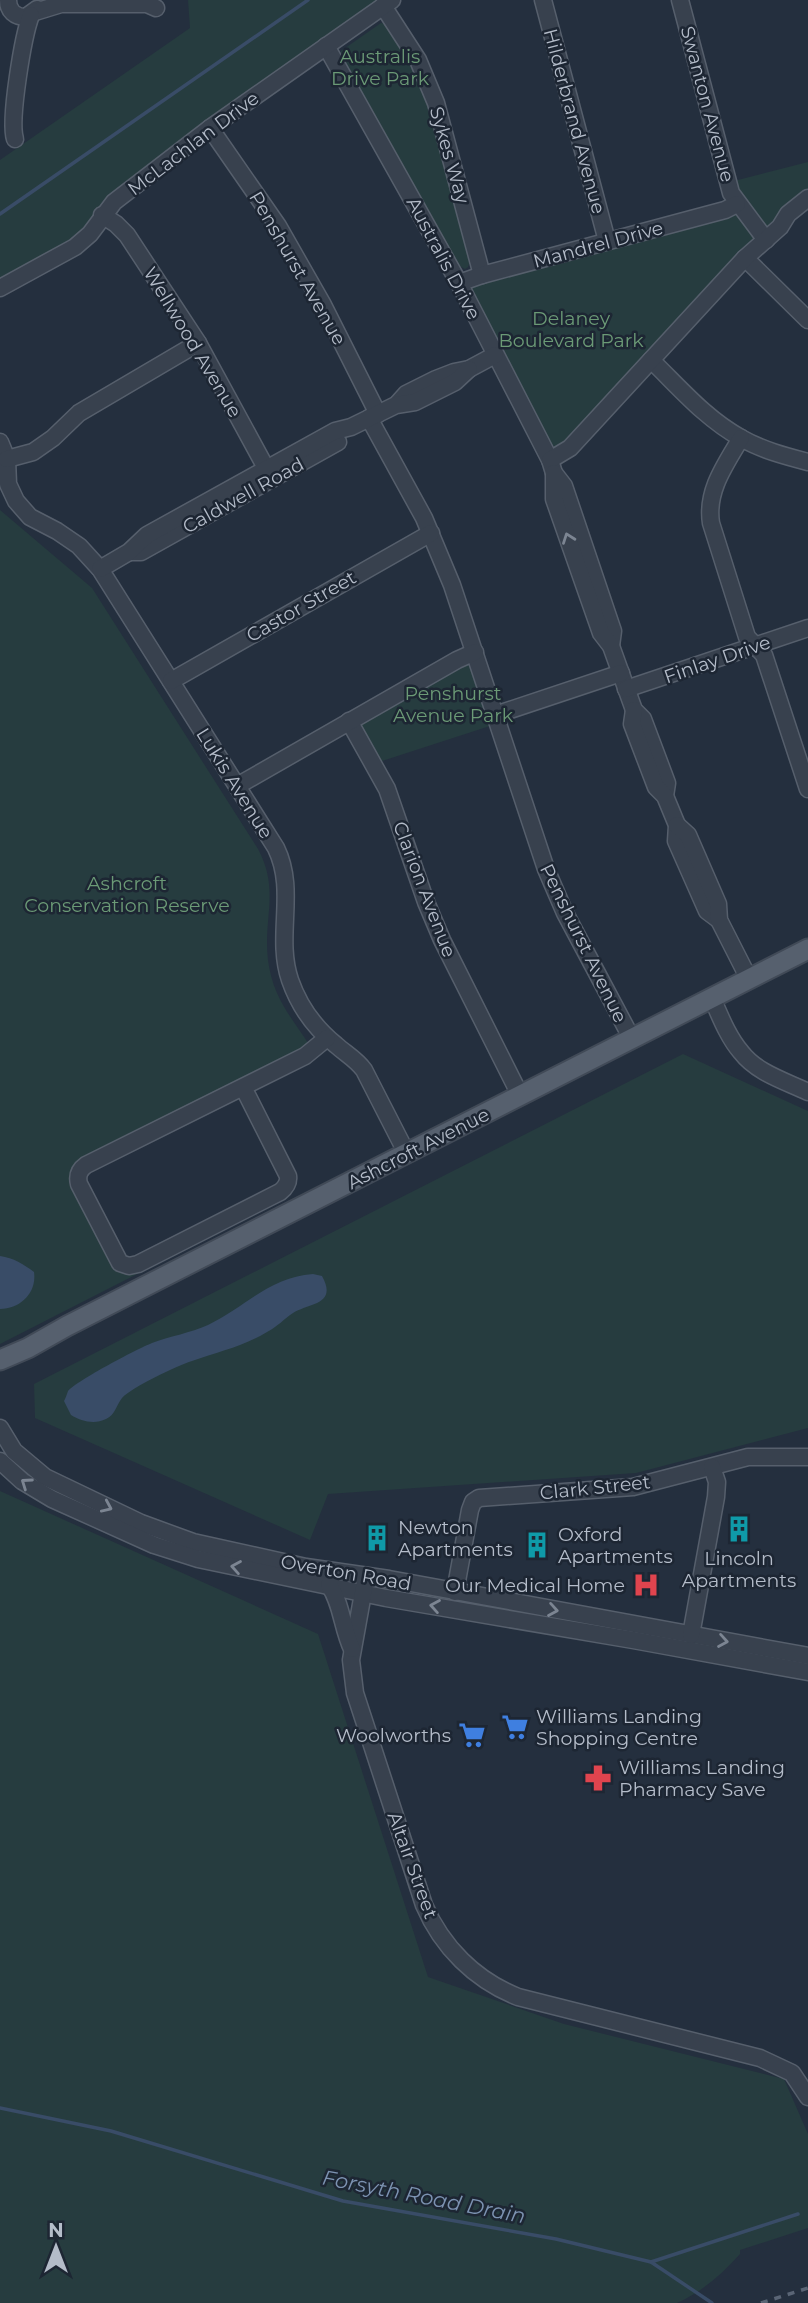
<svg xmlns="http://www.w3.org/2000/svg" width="808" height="2303" font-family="Montserrat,sans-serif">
<rect width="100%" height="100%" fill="#242f3e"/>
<g fill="#263c3f">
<polygon points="188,0 380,0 215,114 110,196 73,240 0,280 0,160 190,28"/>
<polygon points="381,23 387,24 403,48 426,97 470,261 468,267 465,269 458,265 339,56 341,51"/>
<polygon points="808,162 808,190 785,209 781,218 768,228 766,227 743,203 734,181"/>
<polygon points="732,213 738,216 755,236 751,245 577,428 574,436 557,447 550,445 470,289 471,286"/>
<path d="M0,510L92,588L258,849C280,890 263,918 268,960C273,998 290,1015 310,1046L76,1165L118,1269L285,1196L286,1198L0,1344Z"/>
<polygon points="469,662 472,664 493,725 379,762 360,728 361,721"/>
<polygon points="683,1054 808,1111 808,1428 636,1473 328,1494 310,1540 35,1418 34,1384"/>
<path d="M0,1491L318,1634L428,1977L564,2024L784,2079L808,2134V2228L740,2250V2254C721,2275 703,2291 677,2303H0Z"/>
</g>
<g fill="#394c67">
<path d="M0,1256C14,1258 23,1264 34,1272C37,1293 20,1309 0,1309Z"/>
<path d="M313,1274L322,1276C338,1305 309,1303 293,1313C284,1319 277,1327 267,1332C244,1346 218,1352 192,1361C177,1366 132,1387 122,1398C116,1406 115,1415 106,1419C94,1425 81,1421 71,1415L64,1401C65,1400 68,1391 68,1391C78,1380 137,1349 152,1343C171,1336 190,1333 208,1325C246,1307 269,1277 313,1274Z"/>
</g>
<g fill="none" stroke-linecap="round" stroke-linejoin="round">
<g stroke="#394c67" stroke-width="3.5">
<polyline points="0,214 308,0"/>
<polyline points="0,2108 111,2131 343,2201 556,2239 651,2262 712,2303"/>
<polyline points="651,2262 798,2214"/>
</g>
<g stroke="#565f6c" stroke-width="19">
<g id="minor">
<path d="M8,0C8,11 15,17 26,17L37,9"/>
<polyline points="543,0 607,241"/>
<polyline points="680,0 731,193 766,240"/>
<polyline points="383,6 418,60 436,103 482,275"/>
<polyline points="35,12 61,4 147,4 156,8"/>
<polyline points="326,46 459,283 550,460 554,473 564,486 613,631 611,646"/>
<polyline points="210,128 278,226 323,305 378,414"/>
<path d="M15,139C9,120 23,36 31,15"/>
<polyline points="102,215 116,224 127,235 198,343 272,479"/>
<polyline points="745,258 808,320"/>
<polyline points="459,283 482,275 725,210 737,204"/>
<polyline points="0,288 75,247 90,234 114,202 210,128 392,0"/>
<path d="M651,360C679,387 706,419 741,438C762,450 785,456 808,462"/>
<polyline points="398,403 406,394 436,379 454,372 469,369 495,355"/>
<polyline points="369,418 424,518 452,585 546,869 565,913 632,1039"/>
<path d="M741,438C725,465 706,491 711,523L747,637L764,655L808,789"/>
<path d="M0,442L7,459L8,484L16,501L30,517L57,531L79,546L100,569L276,848C297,891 275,936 290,980C299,1006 315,1028 336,1045C346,1054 356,1059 364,1070L407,1154"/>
<polyline points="7,459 33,452 53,438 79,413 198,343"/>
<polyline points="550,460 570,448 745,258 780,227 788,214 808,198"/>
<polyline points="554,473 554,499 601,633 611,646 634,710 643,719 667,783 665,796"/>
<polyline points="130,552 141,552 338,442"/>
<polyline points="100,569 129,552 147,535 335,431 351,427 396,405 415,402 455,382 469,369"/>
<polyline points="171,681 431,533"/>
<polyline points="626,689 808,628"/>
<polyline points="634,710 632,724 656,787 665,796 677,825 676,841 707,911 719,920"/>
<polyline points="495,715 621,673"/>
<polyline points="349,721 387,789 426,902 442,940 520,1095"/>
<polyline points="237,786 457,660 475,652"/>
<polyline points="677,825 688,835 718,904 719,920 749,979"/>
<path d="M712,998C720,1016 728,1037 741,1052C757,1073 785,1081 808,1092"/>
<path d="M243,1087L288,1176C289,1183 285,1188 280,1192L138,1264L129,1266L120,1263L79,1184C77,1176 79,1170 86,1165L305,1056L327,1038"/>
<polyline points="0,1428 14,1451 45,1477 141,1523 193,1542 306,1567 389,1579 808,1656"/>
<polyline points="0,1461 22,1481 52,1499 154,1545 198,1559 386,1598 633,1640 808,1672"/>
<path d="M365,1582L351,1660L355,1693L424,1905C442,1947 475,1980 518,1997L760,2058L792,2073L808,2097"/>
<path d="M329,1585C342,1604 342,1628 352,1649"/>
<polyline points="455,1592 470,1510 473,1502 479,1498 633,1487 748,1457 808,1457"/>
<polyline points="691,1635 716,1497 717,1482 712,1467"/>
</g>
</g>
<g stroke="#414a57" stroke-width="23">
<polyline id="major" points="0,1360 28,1348 67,1326 808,949"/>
</g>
<use href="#minor" stroke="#38414e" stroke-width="16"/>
<use href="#major" stroke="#56606e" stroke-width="19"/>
<polyline stroke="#5a6575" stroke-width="3.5" stroke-dasharray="7 7" stroke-linecap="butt" points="761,2303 808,2288"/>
</g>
<defs><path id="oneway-chevron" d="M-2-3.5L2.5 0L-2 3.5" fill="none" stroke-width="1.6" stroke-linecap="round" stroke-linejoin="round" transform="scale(1.75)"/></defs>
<g stroke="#7c8592">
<use href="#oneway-chevron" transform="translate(568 538) rotate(-110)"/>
<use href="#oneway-chevron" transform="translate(26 1483) rotate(-145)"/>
<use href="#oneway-chevron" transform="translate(107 1507) rotate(24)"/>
<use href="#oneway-chevron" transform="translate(236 1567) rotate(-170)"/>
<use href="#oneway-chevron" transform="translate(435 1606) rotate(-170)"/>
<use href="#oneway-chevron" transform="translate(553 1610) rotate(10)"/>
<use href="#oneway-chevron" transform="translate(723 1641) rotate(10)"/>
</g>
<defs>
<g id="building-bare" transform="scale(2.1)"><path d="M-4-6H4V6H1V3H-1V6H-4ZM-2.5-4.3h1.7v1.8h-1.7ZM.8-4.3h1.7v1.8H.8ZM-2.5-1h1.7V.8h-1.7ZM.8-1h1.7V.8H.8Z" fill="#0f9aa8" stroke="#1d2633" stroke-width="2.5" paint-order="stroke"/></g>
<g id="hospital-bare" transform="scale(2.1)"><path d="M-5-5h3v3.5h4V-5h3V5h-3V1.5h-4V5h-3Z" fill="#e0444e" stroke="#1d2633" stroke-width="2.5" paint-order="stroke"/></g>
<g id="supermarket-bare" transform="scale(2.1)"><path d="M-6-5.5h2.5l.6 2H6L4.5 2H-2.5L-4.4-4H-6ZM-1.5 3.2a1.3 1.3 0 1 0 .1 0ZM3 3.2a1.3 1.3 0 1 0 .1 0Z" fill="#3f7fe0" stroke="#1d2633" stroke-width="2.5" paint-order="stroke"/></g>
<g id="pharmacy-bare" transform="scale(2.1)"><path d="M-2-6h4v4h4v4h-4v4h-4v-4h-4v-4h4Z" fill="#e0444e" stroke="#1d2633" stroke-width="2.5" paint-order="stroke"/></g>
</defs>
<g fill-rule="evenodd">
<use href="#building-bare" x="739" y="1529"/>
<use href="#building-bare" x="377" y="1538"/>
<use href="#building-bare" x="537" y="1545"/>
<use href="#hospital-bare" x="646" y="1585"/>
<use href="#supermarket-bare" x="515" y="1727"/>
<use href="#supermarket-bare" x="472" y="1735"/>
<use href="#pharmacy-bare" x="598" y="1778"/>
</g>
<g text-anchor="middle" stroke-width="5" stroke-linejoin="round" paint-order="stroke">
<g font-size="19" fill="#6b9a76" stroke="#1d2633">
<text x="380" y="63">Australis<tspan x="380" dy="22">Drive Park</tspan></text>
<text x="571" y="325">Delaney<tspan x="571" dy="22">Boulevard Park</tspan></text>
<text x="453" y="700">Penshurst<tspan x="453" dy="22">Avenue Park</tspan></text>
<text x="127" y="890">Ashcroft<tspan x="127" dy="22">Conservation Reserve</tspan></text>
</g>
<g font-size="19" fill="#b4bcc9" stroke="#1d2633">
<text transform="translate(708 104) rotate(75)" y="7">Swanton Avenue</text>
<text transform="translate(575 121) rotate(75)" y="7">Hilderbrand Avenue</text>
<text transform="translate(193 143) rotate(-37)" y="7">McLachlan Drive</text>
<text transform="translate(450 155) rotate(74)" y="7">Sykes Way</text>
<text transform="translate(598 244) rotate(-15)" y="7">Mandrel Drive</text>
<text transform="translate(444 258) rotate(62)" y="7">Australis Drive</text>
<text transform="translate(298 268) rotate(60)" y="7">Penshurst Avenue</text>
<text transform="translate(193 342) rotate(59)" y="7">Wellwood Avenue</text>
<text transform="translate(243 495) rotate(-29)" y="7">Caldwell Road</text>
<text transform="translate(301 606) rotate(-30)" y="7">Castor Street</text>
<text transform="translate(717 659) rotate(-19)" y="7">Finlay Drive</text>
<text transform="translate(235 783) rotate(58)" y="7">Lukis Avenue</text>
<text transform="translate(425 889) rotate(69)" y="7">Clarion Avenue</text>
<text transform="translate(584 943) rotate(64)" y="7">Penshurst Avenue</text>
<text transform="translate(418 1148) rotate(-27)" y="7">Ashcroft Avenue</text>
<text transform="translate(595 1487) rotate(-6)" y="7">Clark Street</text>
<text transform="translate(346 1572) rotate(10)" y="7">Overton Road</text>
<text transform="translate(413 1865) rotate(70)" y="7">Altair Street</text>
</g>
<g font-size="19" fill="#b4bcc9" stroke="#1d2633" text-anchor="start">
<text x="398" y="1534">Newton<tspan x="398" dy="22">Apartments</tspan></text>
<text x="558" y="1541">Oxford<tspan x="558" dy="22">Apartments</tspan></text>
<text x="739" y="1565" text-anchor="middle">Lincoln<tspan x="739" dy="22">Apartments</tspan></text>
<text x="625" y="1592" text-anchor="end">Our Medical Home</text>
<text x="536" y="1723">Williams Landing<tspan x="536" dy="22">Shopping Centre</tspan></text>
<text x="451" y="1742" text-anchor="end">Woolworths</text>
<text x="619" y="1774">Williams Landing<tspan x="619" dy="22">Pharmacy Save</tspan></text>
</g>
<g font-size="21" font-style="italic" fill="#7c92b1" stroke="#1d2633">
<text transform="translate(424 2197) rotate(11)" y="7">Forsyth Road Drain</text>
</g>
</g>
<g transform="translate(56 2247)" stroke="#1d2633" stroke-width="5" paint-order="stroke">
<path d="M0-5L12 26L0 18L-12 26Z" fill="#b4bcc9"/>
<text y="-10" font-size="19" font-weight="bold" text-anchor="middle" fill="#b4bcc9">N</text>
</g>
</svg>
